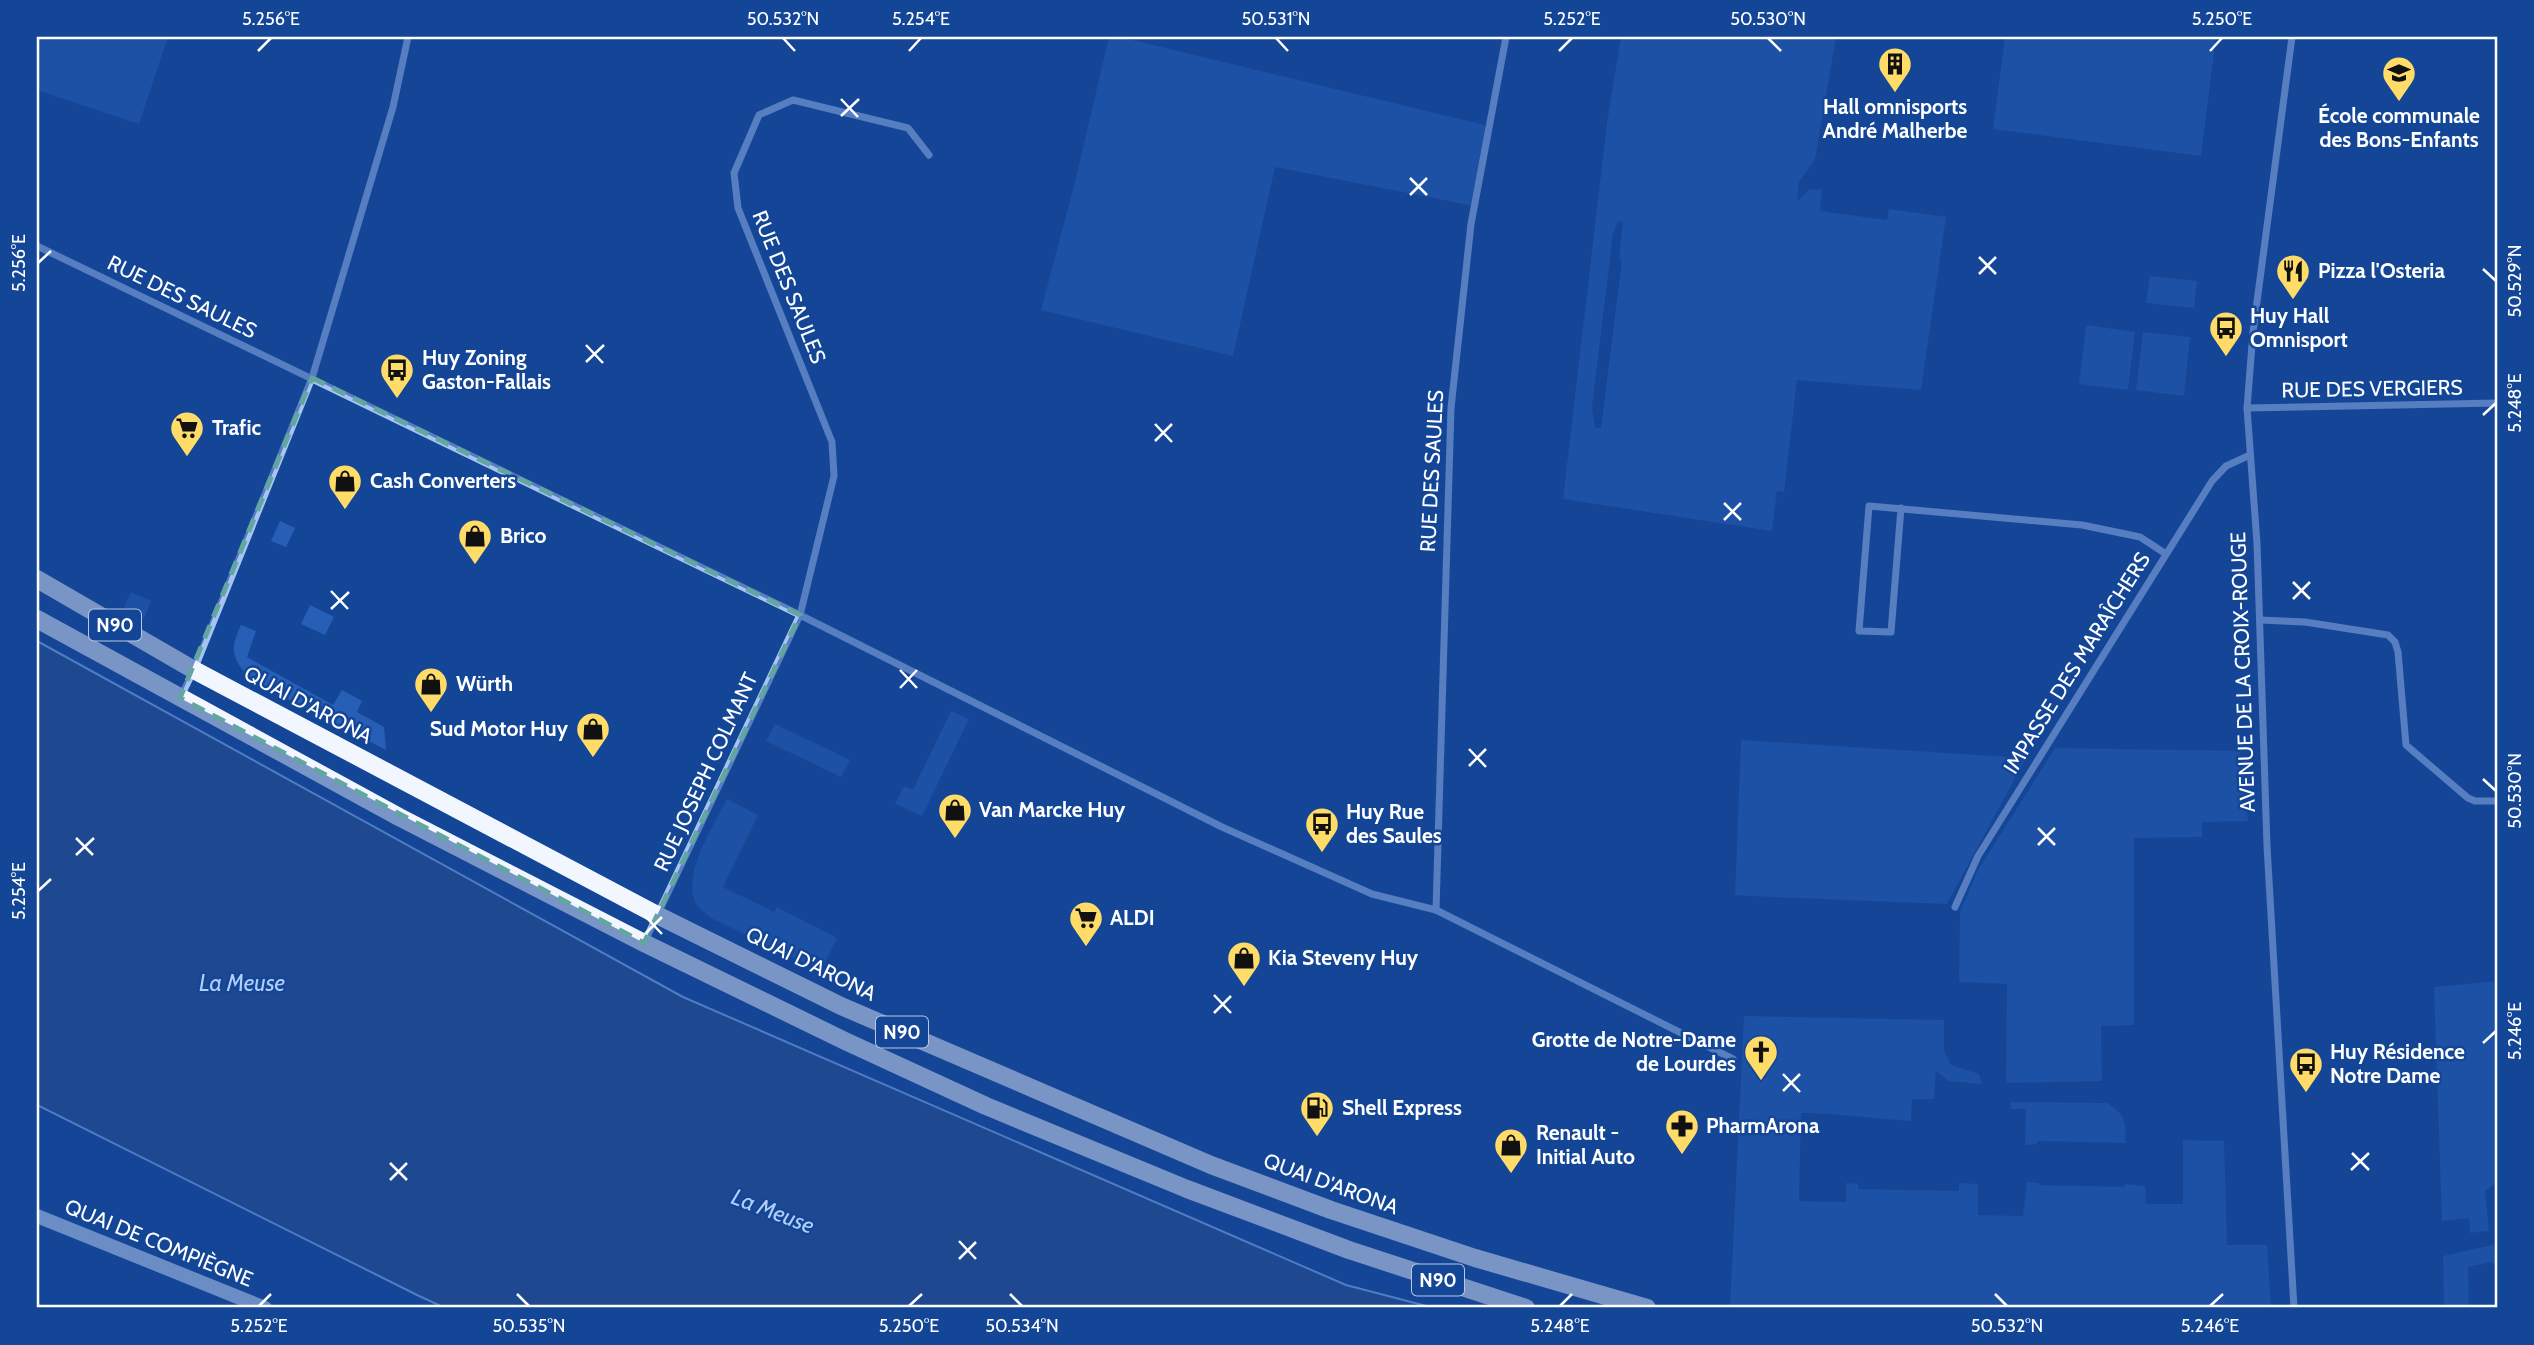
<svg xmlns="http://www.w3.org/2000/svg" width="2534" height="1345" font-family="Cabin,sans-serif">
<rect width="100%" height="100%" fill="#144697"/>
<g fill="#275fb6" fill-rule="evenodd">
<polygon points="37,37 168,37 139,124 37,90"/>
<polygon points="1109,37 1120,37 1489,126 1474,206 1275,167 1233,356 1041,310 1075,182"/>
<path d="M1621,37H1836L1815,159L1799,182L1797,201L1810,189L1822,190L1820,211L1887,220L1889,209L1946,217L1921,390L1797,380L1784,492L1777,491L1772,531L1563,499L1607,123ZM1618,221L1623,222L1619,259L1622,260L1601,428H1595L1592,407L1613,234Z"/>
<polygon points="2005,37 2216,37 2201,156 1993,129"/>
<polygon points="2150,276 2197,281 2194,308 2146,303"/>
<polygon points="2086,325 2135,332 2128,390 2079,384"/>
<polygon points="2143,332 2190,337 2184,396 2136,390"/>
<polygon points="280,521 295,528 286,547 271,541"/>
<polygon points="131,592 151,601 144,619 124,607"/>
<polygon points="310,605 334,617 325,635 301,624"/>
<path d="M241,625L256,631L247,657L333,705L342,690L362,701L357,712L384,727L386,750L251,680C232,659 229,650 241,625Z"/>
<polygon points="951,711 969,719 922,816 895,804 904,786 913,790"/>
<polygon points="775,724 850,760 841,777 766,741"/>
<polygon points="1741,740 2026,758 1947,904 1749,896 1735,895"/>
<polygon points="2055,748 2240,751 2248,821 2202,822 2202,837 2134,838 2134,1025 2101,1026 2102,1081 2006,1083 2007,984 1959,982 1960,912 1978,870"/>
<path d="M727,799L758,815L723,887L774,912L777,907L837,938L821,971L713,919C709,916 703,912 699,908C677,879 714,826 727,799Z"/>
<polygon points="2497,981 2497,1182 2485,1191 2489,1231 2470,1233 2469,1218 2442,1221 2434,987"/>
<path d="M1744,1016L1944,1020V1050L1951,1065L1979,1074L1982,1084L1948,1081L1936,1071L1934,1099H1912L1911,1121C1874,1119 1838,1113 1801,1113L1799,1201L1846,1202V1183L1858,1184V1189L1959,1191V1183L1978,1184V1215L2023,1216L2027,1182L2039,1183V1185L2125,1187V1184L2145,1186L2146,1204H2183V1140L2224,1141L2227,1245H2267L2271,1308H1730Z"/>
<path d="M2010,1102L2107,1103C2127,1116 2125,1121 2126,1143L2037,1141V1144L2025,1145L2026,1109H2011Z"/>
<polygon points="2497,1244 2497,1266 2491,1262 2468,1267 2469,1308 2444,1308 2443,1256"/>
</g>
<polygon fill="#2b4f8b" stroke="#98bef5" stroke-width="2" points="37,641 683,997 1346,1285 1434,1308 445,1308 417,1295 37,1105"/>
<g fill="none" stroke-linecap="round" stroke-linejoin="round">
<g stroke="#a6c4f2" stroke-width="7">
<polyline points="2292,37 2253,332 2247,408 2257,543 2267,846 2294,1308"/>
<polyline points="37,246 800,615 1222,827 1372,894 1436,910 1451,408 1471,224 1506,37"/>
<polyline points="2247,408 2497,403"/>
<polyline points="1901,508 1891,632 1859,631 1869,506 2082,525 2140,537 2166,554"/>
<polyline points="2260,620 2305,622 2388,635 2395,642 2398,652 2406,745 2468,798 2475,801 2497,801"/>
<polyline points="180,698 194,670 312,378 393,107 408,37"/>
<polyline points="1955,907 1978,856 2212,481 2226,466 2250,455"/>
<polyline points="1436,910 1733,1059"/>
<polyline points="645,941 800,615 834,476 832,442 738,208 734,173 759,115 793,100 908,128 929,155"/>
</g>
<polyline stroke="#d5e4fc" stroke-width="14" points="37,1216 265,1308"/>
<g stroke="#f1f6ff" stroke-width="18">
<polyline points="37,579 194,670 657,915 841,1006 1211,1165 1331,1210 1475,1258 1647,1308"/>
<polyline points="37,619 399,817 644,943 845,1041 986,1106 1187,1189 1349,1250 1526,1308"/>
</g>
</g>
<path d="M0 0H2534V1345H0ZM312,378L800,615L644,943L180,698Z" fill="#144697" fill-opacity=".55" fill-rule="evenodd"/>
<path fill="none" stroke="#63a6a1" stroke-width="5" stroke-dasharray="14 9" stroke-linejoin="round" d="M312,378L800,615L644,943L180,698Z"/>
<path fill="none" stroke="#fff" stroke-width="2.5" d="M783,38L795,51M1276,38L1288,51M1768,38L1781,51M258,51L271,38M909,51L921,38M1559,51L1572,38M2210,51L2222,38M841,99L858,117M841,116L859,99M1410,178L1427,195M1410,195L1427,178M1979,257L1996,274M38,263L51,251M2483,269L2496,281M1979,274L1996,257M586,345L603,363M586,362L604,345M2483,415L2496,403M1155,424L1172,442M1155,441L1172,424M1724,503L1741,520M1724,520L1741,503M2293,582L2310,599M331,591L348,609M2293,599L2310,582M331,609L349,592M900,670L917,688M900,688L917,670M1469,749L1486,767M1469,766L1486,749M2483,779L2496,791M2038,828L2055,845M76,838L93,855M2038,845L2055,828M76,855L94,838M38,891L51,879M645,916L662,934M645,934L662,917M1214,995L1231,1013M1214,1013L1231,996M2483,1043L2496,1031M1783,1074L1800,1092M1783,1091L1800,1074M2352,1153L2369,1170M390,1163L407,1180M2351,1170L2369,1153M390,1180L407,1163M959,1241L976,1259M959,1259L976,1242M517,1294L529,1306M1010,1294L1022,1306M1995,1294L2007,1306M259,1306L271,1294M909,1306L922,1294M1560,1306L1572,1294M2210,1306L2223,1294"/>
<defs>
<g id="building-pin" transform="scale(1.75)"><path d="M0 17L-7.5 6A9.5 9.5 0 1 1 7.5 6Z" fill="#ffdc67" stroke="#144697"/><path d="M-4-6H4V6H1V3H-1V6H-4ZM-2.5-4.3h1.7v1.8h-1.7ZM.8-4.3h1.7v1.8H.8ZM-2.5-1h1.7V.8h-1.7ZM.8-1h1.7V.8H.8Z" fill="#111"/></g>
<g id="school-pin" transform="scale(1.75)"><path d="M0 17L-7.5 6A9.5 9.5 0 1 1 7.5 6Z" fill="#ffdc67" stroke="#144697"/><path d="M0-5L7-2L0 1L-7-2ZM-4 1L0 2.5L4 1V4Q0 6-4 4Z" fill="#111"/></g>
<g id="restaurant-pin" transform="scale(1.75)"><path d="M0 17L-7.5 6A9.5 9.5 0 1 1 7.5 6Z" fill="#ffdc67" stroke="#144697"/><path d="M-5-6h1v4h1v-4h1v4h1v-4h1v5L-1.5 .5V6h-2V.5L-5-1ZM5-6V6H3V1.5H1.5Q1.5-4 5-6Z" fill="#111"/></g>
<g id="bus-pin" transform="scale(1.75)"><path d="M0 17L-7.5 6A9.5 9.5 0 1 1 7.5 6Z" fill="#ffdc67" stroke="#144697"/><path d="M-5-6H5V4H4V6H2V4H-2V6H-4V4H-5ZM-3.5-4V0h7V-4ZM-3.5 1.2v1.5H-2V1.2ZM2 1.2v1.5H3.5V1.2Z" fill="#111"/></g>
<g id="supermarket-pin" transform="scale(1.75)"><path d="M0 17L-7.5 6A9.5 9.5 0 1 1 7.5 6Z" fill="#ffdc67" stroke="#144697"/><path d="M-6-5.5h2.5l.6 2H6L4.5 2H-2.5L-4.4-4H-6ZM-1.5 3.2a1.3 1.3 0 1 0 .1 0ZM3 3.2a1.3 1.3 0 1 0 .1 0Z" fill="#111"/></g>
<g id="shop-pin" transform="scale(1.75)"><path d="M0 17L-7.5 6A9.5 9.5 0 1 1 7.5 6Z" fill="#ffdc67" stroke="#144697"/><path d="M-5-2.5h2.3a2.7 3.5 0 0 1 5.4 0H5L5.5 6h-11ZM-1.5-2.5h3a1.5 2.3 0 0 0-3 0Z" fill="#111"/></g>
<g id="church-pin" transform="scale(1.75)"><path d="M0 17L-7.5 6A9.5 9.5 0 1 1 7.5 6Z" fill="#ffdc67" stroke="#144697"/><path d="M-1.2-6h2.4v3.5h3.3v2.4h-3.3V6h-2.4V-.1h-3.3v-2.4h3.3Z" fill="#111"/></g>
<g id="fuel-pin" transform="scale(1.75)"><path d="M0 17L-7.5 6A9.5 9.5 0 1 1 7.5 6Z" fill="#ffdc67" stroke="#144697"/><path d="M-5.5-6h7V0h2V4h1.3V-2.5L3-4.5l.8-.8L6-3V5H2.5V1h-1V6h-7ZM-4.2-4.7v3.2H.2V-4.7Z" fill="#111"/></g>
<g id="pharmacy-pin" transform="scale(1.75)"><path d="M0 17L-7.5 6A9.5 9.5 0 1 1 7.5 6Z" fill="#ffdc67" stroke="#144697"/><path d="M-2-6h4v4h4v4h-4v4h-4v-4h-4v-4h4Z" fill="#111"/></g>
</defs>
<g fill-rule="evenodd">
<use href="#building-pin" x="1895" y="64"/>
<use href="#school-pin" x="2399" y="73"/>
<use href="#restaurant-pin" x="2293" y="271"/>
<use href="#bus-pin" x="2226" y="328"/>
<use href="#bus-pin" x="397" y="370"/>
<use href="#supermarket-pin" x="187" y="428"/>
<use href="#shop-pin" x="345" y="481"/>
<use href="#shop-pin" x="475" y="536"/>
<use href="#shop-pin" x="431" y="684"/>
<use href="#shop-pin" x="593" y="729"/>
<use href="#shop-pin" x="955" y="810"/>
<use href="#bus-pin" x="1322" y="824"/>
<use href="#supermarket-pin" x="1086" y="918"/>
<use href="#shop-pin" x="1244" y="958"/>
<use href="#church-pin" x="1761" y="1052"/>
<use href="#bus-pin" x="2306" y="1064"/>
<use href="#fuel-pin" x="1317" y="1108"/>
<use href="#pharmacy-pin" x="1682" y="1126"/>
<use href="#shop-pin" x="1511" y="1145"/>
</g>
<g text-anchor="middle" stroke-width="5" stroke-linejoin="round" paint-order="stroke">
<g fill="#144697" stroke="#b8c8e0" stroke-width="2">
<rect x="89" y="609.5" width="52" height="31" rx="5"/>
<rect x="876" y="1016.5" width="52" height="31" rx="5"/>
<rect x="1412" y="1264.5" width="52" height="31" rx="5"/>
</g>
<g font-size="19" font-weight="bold" fill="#fff">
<text x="115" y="632">N90</text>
<text x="902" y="1039">N90</text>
<text x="1438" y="1287">N90</text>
</g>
<g font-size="21" font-weight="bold" fill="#fff" stroke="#144697" text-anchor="start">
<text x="1895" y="114" text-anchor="middle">Hall omnisports<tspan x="1895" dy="24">André Malherbe</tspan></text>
<text x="2399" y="123" text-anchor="middle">École communale<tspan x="2399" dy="24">des Bons-Enfants</tspan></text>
<text x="2318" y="278">Pizza l'Osteria</text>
<text x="2250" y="323">Huy Hall<tspan x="2250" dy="24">Omnisport</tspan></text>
<text x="422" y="365">Huy Zoning<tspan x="422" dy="24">Gaston-Fallais</tspan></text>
<text x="212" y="435">Trafic</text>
<text x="370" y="488">Cash Converters</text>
<text x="500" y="543">Brico</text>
<text x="456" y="691">Würth</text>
<text x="568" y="736" text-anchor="end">Sud Motor Huy</text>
<text x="979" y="817">Van Marcke Huy</text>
<text x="1346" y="819">Huy Rue<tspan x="1346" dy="24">des Saules</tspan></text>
<text x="1110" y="925">ALDI</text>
<text x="1268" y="965">Kia Steveny Huy</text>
<text x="1736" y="1047" text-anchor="end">Grotte de Notre-Dame<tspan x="1736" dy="24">de Lourdes</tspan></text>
<text x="2330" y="1059">Huy Résidence<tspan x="2330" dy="24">Notre Dame</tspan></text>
<text x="1342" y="1115">Shell Express</text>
<text x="1706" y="1133">PharmArona</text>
<text x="1536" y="1140">Renault -<tspan x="1536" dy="24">Initial Auto</tspan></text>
</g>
<g font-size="21" fill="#fff" stroke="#144697">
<text transform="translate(789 287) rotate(68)" y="7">RUE DES SAULES</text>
<text transform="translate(182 297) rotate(26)" y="7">RUE DES SAULES</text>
<text transform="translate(2372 389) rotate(-1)" y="7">RUE DES VERGIERS</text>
<text transform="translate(1432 471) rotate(-87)" y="7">RUE DES SAULES</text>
<text transform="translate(2077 663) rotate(-58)" y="7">IMPASSE DES MARAÎCHERS</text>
<text transform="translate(2243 672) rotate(-92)" y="7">AVENUE DE LA CROIX-ROUGE</text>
<text transform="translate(308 705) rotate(28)" y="7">QUAI D'ARONA</text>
<text transform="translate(706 772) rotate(-65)" y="7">RUE JOSEPH COLMANT</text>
<text transform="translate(811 964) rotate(26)" y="7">QUAI D'ARONA</text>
<text transform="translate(1331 1184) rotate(20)" y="7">QUAI D'ARONA</text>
<text transform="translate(159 1243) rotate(22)" y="7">QUAI DE COMPIÈGNE</text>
</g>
<g font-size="23" font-style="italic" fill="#b2cef9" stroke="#144697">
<text x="242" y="991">La Meuse</text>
<text transform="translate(773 1211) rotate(21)" y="8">La Meuse</text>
</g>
</g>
<rect width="2534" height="1345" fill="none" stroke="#144697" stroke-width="77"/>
<rect x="38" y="38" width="2458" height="1268" fill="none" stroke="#fff" stroke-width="2.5"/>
<g font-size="18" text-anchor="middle" fill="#fff">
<text x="271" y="25">5.256°E</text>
<text x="783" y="25">50.532°N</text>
<text x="921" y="25">5.254°E</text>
<text x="1276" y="25">50.531°N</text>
<text x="1572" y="25">5.252°E</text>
<text x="1768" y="25">50.530°N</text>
<text x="2222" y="25">5.250°E</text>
<text transform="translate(19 263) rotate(-90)" y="6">5.256°E</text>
<text transform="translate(2515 281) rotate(-90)" y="6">50.529°N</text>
<text transform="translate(2515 403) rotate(-90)" y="6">5.248°E</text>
<text transform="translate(2515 791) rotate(-90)" y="6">50.530°N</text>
<text transform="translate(19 891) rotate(-90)" y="6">5.254°E</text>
<text transform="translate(2515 1031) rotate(-90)" y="6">5.246°E</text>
<text x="259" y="1332">5.252°E</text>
<text x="529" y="1332">50.535°N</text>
<text x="909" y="1332">5.250°E</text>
<text x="1022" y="1332">50.534°N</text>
<text x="1560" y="1332">5.248°E</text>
<text x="2007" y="1332">50.532°N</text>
<text x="2210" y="1332">5.246°E</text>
</g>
</svg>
